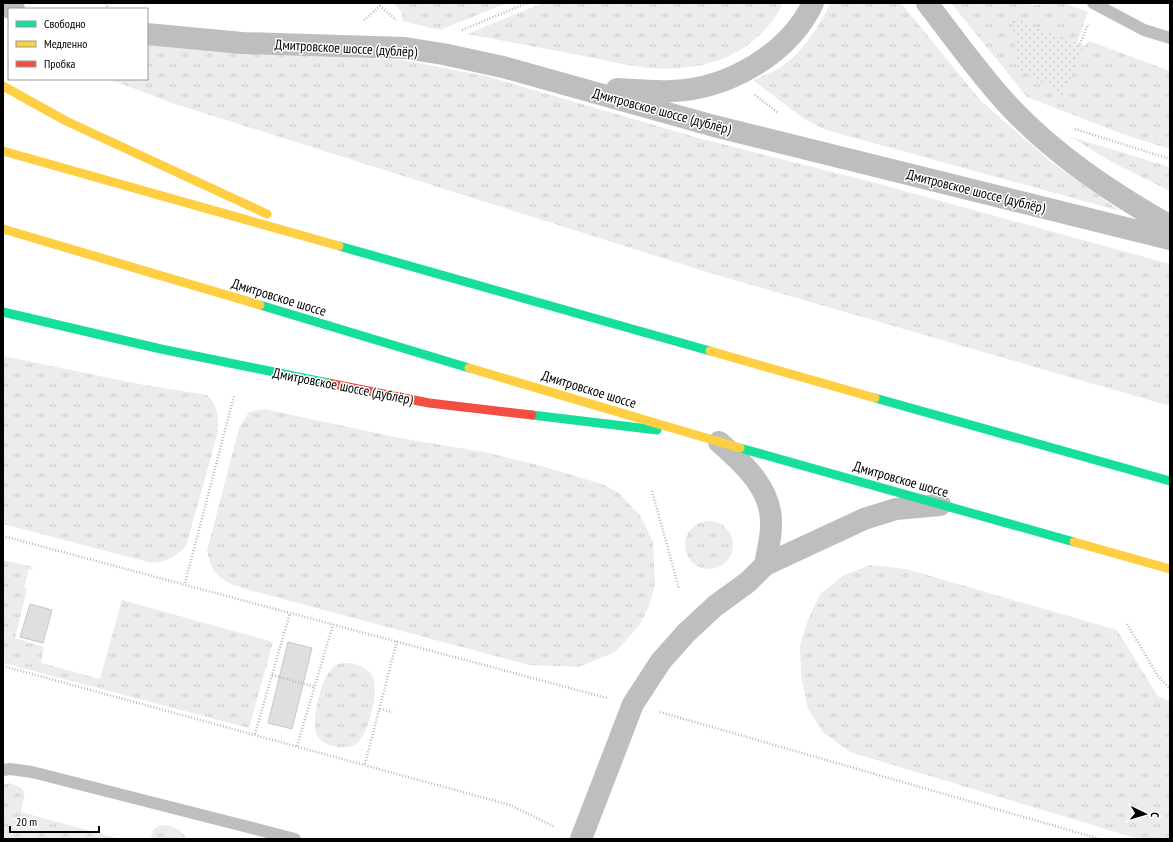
<svg xmlns="http://www.w3.org/2000/svg" width="1173" height="842" font-family="'PT Sans Narrow',sans-serif">
<defs>
<pattern id="grass-tufts" width="24" height="20" patternUnits="userSpaceOnUse"><rect width="24" height="20" fill="#ececec"/><path d="M3 7l-1-3M5 7V3M7 7l1-3M15 17l-1-3M17 17v-4M19 17l1-3" fill="none" stroke="#c9c9c9"/></pattern>
<pattern id="park-dots" width="8" height="8" patternUnits="userSpaceOnUse"><rect width="8" height="8" fill="#ececec"/><path d="M2 2h.1M6 6h.1" fill="none" stroke="#c9c9c9" stroke-width="1.8" stroke-linecap="round"/></pattern>
</defs>
<rect width="100%" height="100%" fill="#fff"/>
<g fill="url(#grass-tufts)">
<polygon points="393,3 507,3 440,30 403,21 401,11"/>
<path d="M543,3H783C757,56 702,73 647,68C624,65 601,59 578,55C541,48 504,41 467,34Z"/>
<path d="M830,3H901L980,100L1051,162L1120,211L826,130L804,119L753,80C762,76 771,73 779,68C800,56 821,25 830,3Z"/>
<polygon points="951,3 1026,3 1033,5 1065,3 1088,12 1077,43 1084,46 1089,41 1170,71 1170,149 1128,136 1027,97"/>
<polygon points="147,45 171,47 401,60 486,76 702,139 872,182 1170,264 1170,406 710,273 169,102 109,79 147,79"/>
<polygon points="1071,137 1170,167 1170,191 1115,164"/>
<path d="M3,356L144,385L207,395C219,406 218,418 218,432L186,546C174,558 169,561 152,563L3,524Z"/>
<path d="M264,409L400,438L489,453L538,465L602,484L619,493L641,517L653,542L655,585L648,609L640,624L623,644L615,652L579,667L529,665L249,590C224,582 213,579 207,551L239,428L249,412Z"/>
<circle cx="709" cy="545" r="24"/>
<polygon points="3,560 33,567 32,570 29,569 24,588 27,589 15,638 44,647 41,663 100,679 122,600 273,642 249,728 3,663"/>
<polygon points="871,565 906,569 1117,630 1158,696 1170,701 1170,839 1139,839 850,752 824,733 808,709 801,675 800,646 807,622 820,594 844,575"/>
<path d="M351,663C358,665 367,668 372,675C380,688 369,734 357,743C352,748 343,748 337,747C329,746 320,742 317,735C310,722 322,671 336,665C340,663 346,663 351,663Z"/>
<path d="M8,783C31,789 24,793 21,812L120,839H3V785Z"/>
<path d="M160,825C172,825 181,829 187,839H150L154,829Z"/>
</g>
<polygon fill="url(#park-dots)" points="1012,17 1084,46 1063,95 1018,68"/>
<g fill="#dfdfdf" stroke="#c7c7c7">
<polygon points="30,604 52,610 43,643 20,637"/>
<polygon points="288,642 312,648 292,729 268,723"/>
</g>
<g fill="none" stroke-linecap="round" stroke-linejoin="round">
<g stroke="#b9b9b9" stroke-width="2.5" stroke-dasharray="1 2" stroke-linecap="butt">
<polyline points="106,3 109,9"/>
<polyline points="364,20 380,6 396,20"/>
<polyline points="462,30 527,3"/>
<polyline points="1080,44 1088,24"/>
<polyline points="755,95 778,113"/>
<polyline points="1075,129 1170,159"/>
<polyline points="652,491 679,589"/>
<polyline points="3,536 607,698"/>
<polyline points="185,583 234,396"/>
<polyline points="1127,624 1158,676 1170,689"/>
<polyline points="3,666 510,805 555,827"/>
<polyline points="272,675 315,687"/>
<polyline points="380,709 392,712"/>
<polyline points="660,712 1100,839"/>
<polyline points="255,734 290,613"/>
<polyline points="297,746 333,625"/>
<polyline points="365,764 397,641"/>
</g>
<g stroke="#bebebe" stroke-width="12">
<polyline points="1093,3 1144,30 1170,38"/>
<polyline points="3,770 10,769 32,772 295,839"/>
</g>
<g stroke="#bebebe" stroke-width="22">
<path d="M927,3C954,38 980,75 1010,107C1056,156 1112,193 1170,226"/>
<polyline points="3,6 14,9"/>
<polyline points="147,34 242,43 405,48 443,54 503,67 714,126 1170,239"/>
<path d="M617,89C635,90 654,92 672,91C728,89 789,54 813,3"/>
<path d="M719,442C744,464 773,490 771,526C771,539 767,552 765,565"/>
<polyline points="581,839 633,704 661,661 686,633 715,606 748,582 765,565 864,519 896,509 940,505"/>
</g>
<g stroke="#16e098" stroke-width="9">
<polyline points="339,246 710,351"/>
<polyline points="260,305 469,368"/>
<polyline points="3,312 161,349 328,383"/>
<polyline points="875,398 1170,481"/>
<polyline points="532,415 657,430"/>
<polyline points="740,448 1074,542"/>
</g>
<g stroke="#ffcf43" stroke-width="9">
<polyline points="3,86 66,121 267,214"/>
<polyline points="3,151 339,246"/>
<polyline points="3,229 260,305"/>
<polyline points="710,351 875,398"/>
<polyline points="469,368 740,448"/>
<polyline points="1074,542 1170,569"/>
</g>
<polyline stroke="#f24e42" stroke-width="9" points="328,383 429,403 532,415"/>
</g>
<g text-anchor="middle" stroke-width="3" stroke-linejoin="round" paint-order="stroke">
<g font-size="14" fill="#000" stroke="#fff">
<text transform="translate(346 48) rotate(3)" y="5">Дмитровское шоссе (дублёр)</text>
<text transform="translate(662 111) rotate(15)" y="5">Дмитровское шоссе (дублёр)</text>
<text transform="translate(976 191) rotate(14)" y="5">Дмитровское шоссе (дублёр)</text>
<text transform="translate(279 297) rotate(17)" y="5">Дмитровское шоссе</text>
<text transform="translate(343 386) rotate(11)" y="5">Дмитровское шоссе (дублёр)</text>
<text transform="translate(589 389) rotate(17)" y="5">Дмитровское шоссе</text>
<text transform="translate(901 479) rotate(16)" y="5">Дмитровское шоссе</text>
</g>
</g>
<rect width="1173" height="842" fill="none" stroke="#000000" stroke-width="8"/>
<rect x="8" y="8" width="140" height="72" fill="#ffffff" stroke="#999999"/>
<rect x="16" y="21" width="20" height="6" fill="#16e098" stroke="#999999"/>
<text x="44" y="28" font-size="12" fill="#000000">Свободно</text>
<rect x="16" y="41" width="20" height="6" fill="#ffcf43" stroke="#999999"/>
<text x="44" y="48" font-size="12" fill="#000000">Медленно</text>
<rect x="16" y="61" width="20" height="6" fill="#f24e42" stroke="#999999"/>
<text x="44" y="68" font-size="12" fill="#000000">Пробка</text>
<g transform="translate(1145 814) rotate(95)" stroke="#ffffff" stroke-width="3" paint-order="stroke">
<path d="M0-3L7 15L0 10L-7 15Z" fill="#000000"/>
<text y="-6" font-size="11" font-weight="bold" text-anchor="middle" fill="#000000">С</text>
</g>
<path d="M10 826v6h89v-6" fill="none" stroke="#000000" stroke-width="2"/>
<text x="16" y="826" font-size="12" fill="#000000" stroke="#ffffff" stroke-width="3" paint-order="stroke">20 m</text>
</svg>
